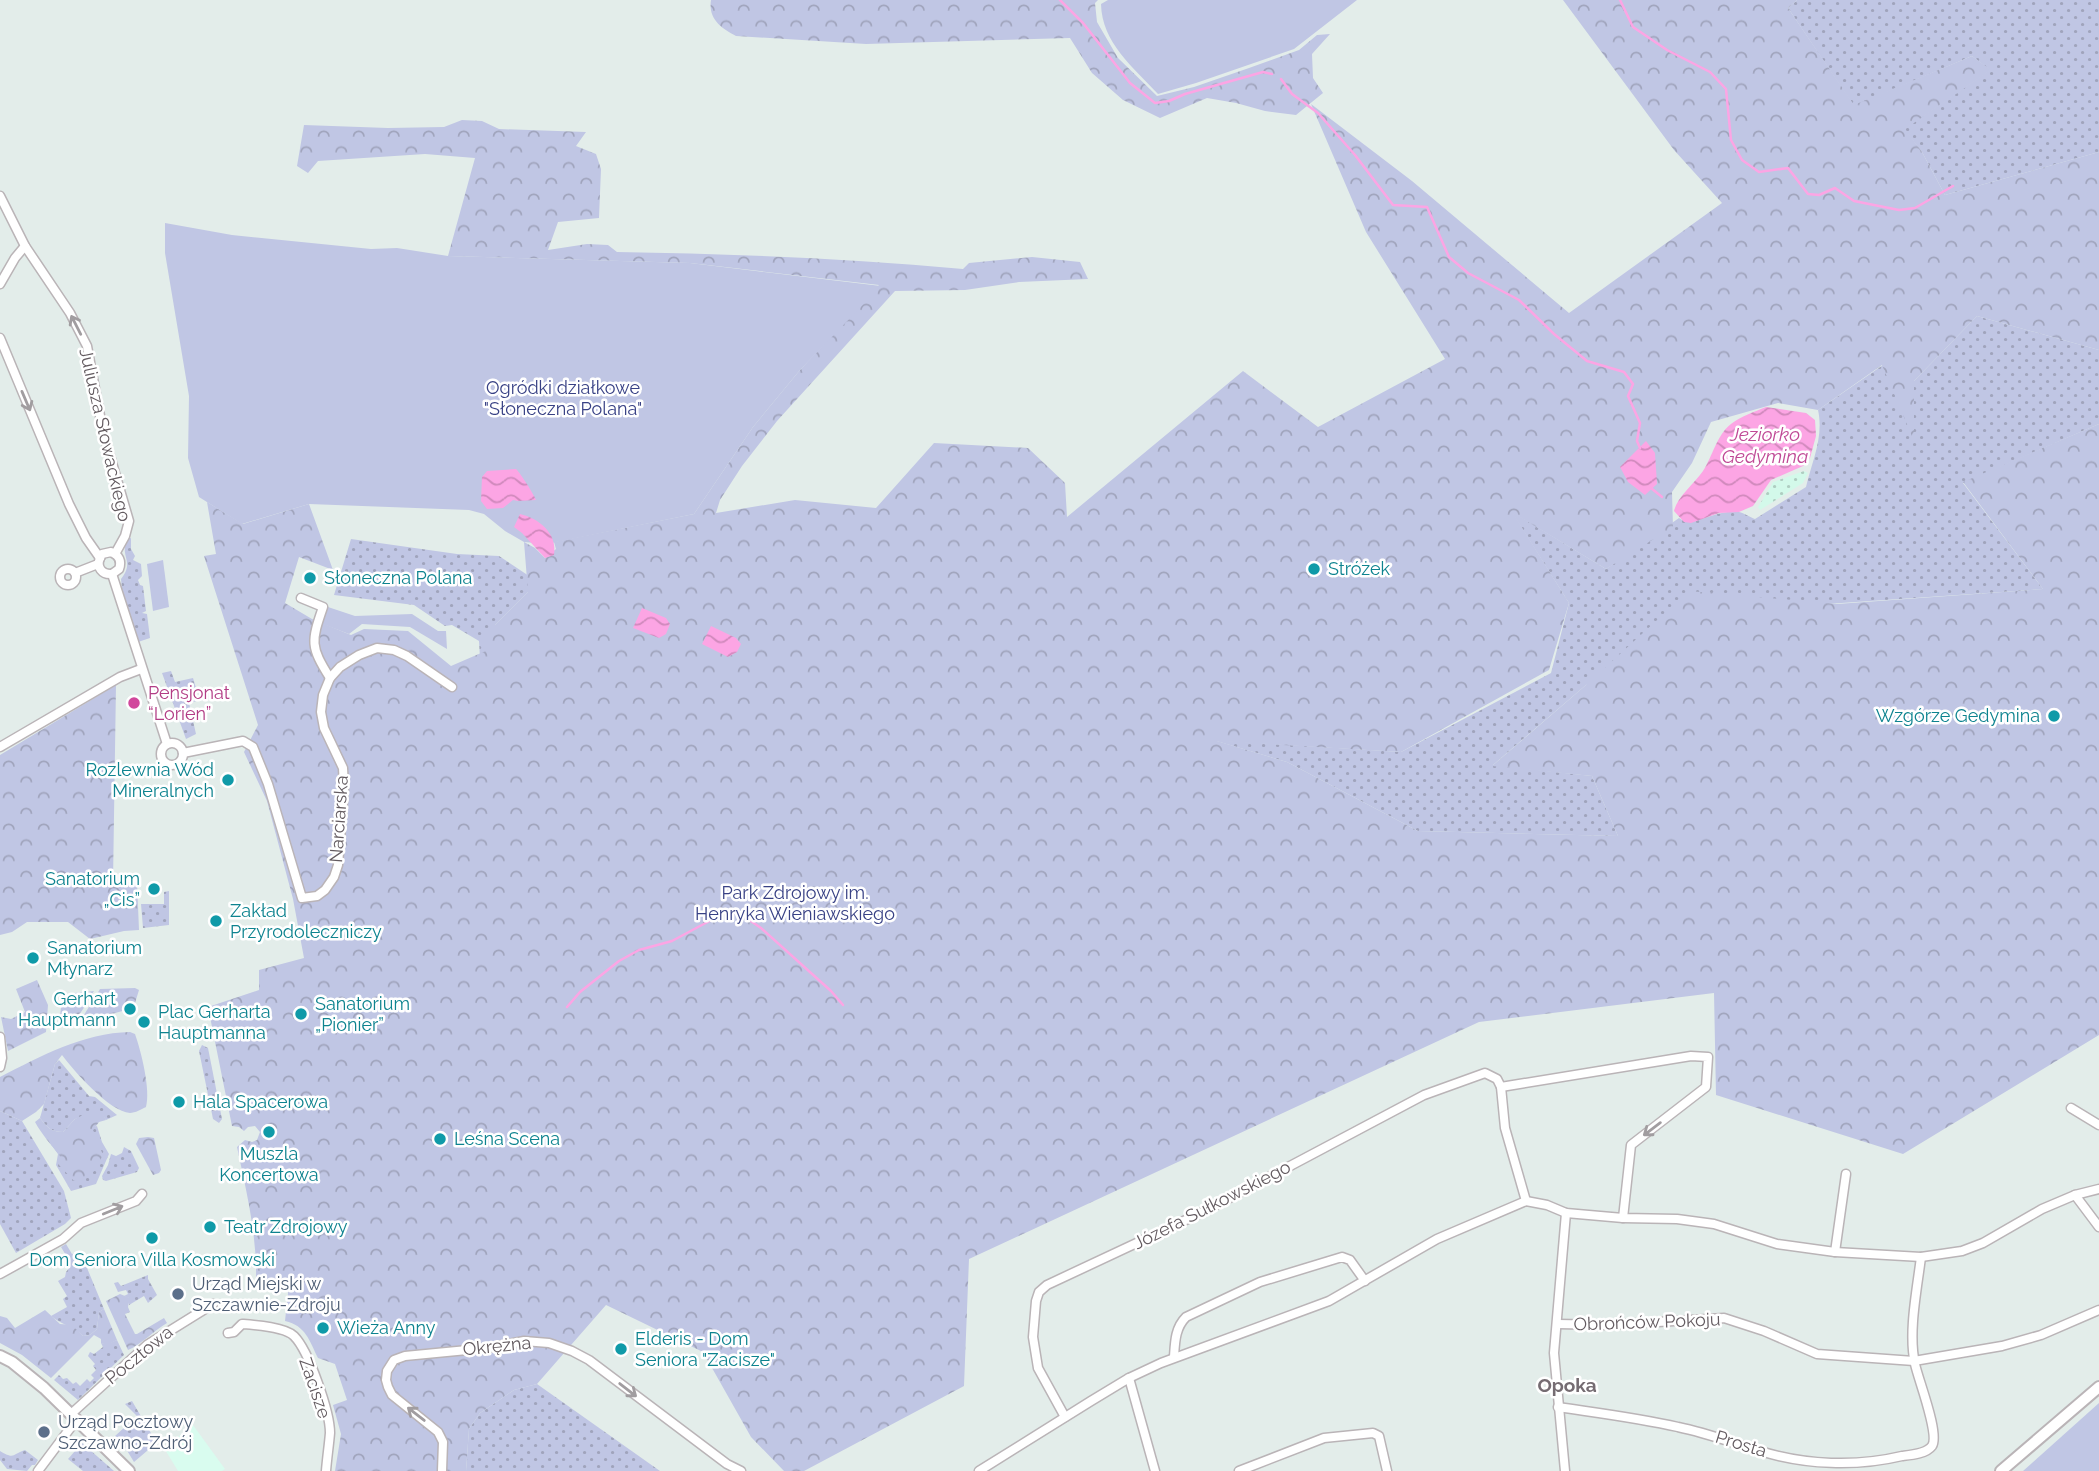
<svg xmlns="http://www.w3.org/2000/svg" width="2099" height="1471" font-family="Raleway,sans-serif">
<defs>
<pattern id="grass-dots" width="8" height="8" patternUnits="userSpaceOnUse" patternTransform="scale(1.75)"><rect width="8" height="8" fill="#c0c6e4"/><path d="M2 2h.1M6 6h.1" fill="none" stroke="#a0a4bc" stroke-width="1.8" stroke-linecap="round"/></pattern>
<pattern id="forest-crowns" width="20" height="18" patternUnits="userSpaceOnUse" patternTransform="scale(1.75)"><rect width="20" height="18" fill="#c0c6e4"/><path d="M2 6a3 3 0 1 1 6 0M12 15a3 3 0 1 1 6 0" fill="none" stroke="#a0a4bc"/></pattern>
<pattern id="sand-dots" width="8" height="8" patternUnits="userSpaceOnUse" patternTransform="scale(1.75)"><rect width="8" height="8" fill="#d3f9ea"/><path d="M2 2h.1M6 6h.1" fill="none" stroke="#afcdc1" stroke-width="1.8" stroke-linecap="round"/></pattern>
<pattern id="water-waves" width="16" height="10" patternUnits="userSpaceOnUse" patternTransform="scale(1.75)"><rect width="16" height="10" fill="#fca5e4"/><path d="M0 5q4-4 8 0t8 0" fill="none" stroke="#d089bc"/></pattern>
</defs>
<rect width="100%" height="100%" fill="#e3edea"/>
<polygon fill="#d9fcef" points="193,1425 225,1469 222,1471 178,1471 164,1448"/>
<g fill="url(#grass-dots)">
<polygon points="1797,0 2099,0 2099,152 1945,195 1922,152 1904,129 1990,70 1972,56 1854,106 1788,8"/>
<path d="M1977,316L2099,350V424L1963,483L2043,589L1827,604L1586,685L1493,765L1592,776L1618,836L1418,831L1287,762L1213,740L1401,752L1551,673L1569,603L1511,511L1606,569L1679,518C1692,529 1718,508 1739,512C1744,513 1750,517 1755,519L1806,487C1812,461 1824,437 1818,410L1883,365L1914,439V381Z"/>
<path d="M131,538V549L135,556L133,560L141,564L142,576L138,580L140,585L143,586L146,611L142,613L147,614L150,638L138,642L122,589L121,579C136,561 118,556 128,539Z"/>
<polygon points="351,539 457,554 499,556 532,578 528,592 495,625 520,647 481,676 479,641 452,625 445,626 414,605 334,595"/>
<polygon points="171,671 175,682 193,678 196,688 195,689 197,701 189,703 196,734 186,739 162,673"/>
<polygon points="169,891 169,925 143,928 141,904 164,904 164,892"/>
<polygon points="202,1045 208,1048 222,1119 219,1123 213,1119 199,1051"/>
<path d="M59,1060L89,1096L95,1097L117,1115L106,1120L102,1114L75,1119L63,1132C51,1132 47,1127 40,1118L55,1064Z"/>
<polygon points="0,1111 22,1121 64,1191 71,1218 65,1224 16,1253 0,1224"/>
<polygon points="97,1126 102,1142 109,1154 96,1184 71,1191 56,1165 58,1154 47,1139"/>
<polygon points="124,1147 131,1151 139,1168 137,1172 106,1181 103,1180 102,1176 108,1165 111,1154 116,1156 122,1153"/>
<path d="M66,1244L72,1254L80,1251L104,1309L99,1312L97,1329L90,1335L83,1336C75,1327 60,1324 51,1316L67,1307L63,1299L67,1296L58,1281L65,1277L66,1272L70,1267V1262L61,1247Z"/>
<polygon points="148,1275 148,1279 157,1295 148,1303 144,1296 129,1305 129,1298 124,1296 128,1294 126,1290 118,1292 114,1283 118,1282 121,1286"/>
<polygon points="117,1340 124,1355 78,1400 54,1380 59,1375 63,1379 67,1378 73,1384 76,1382 80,1386 87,1379 90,1382 94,1378 91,1375 96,1370 93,1366 95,1364 88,1356 90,1352 94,1354 103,1347 101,1343 107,1344"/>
<polygon points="537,1384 660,1471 466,1471 469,1429 480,1413 514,1390"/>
<polygon points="132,1401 155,1440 154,1445 134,1462 123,1444 115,1436 137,1416 125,1404"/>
<polygon points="82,1443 114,1471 83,1471 68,1459"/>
<path d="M25,1450L38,1460L35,1465H32L27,1471L7,1469L0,1460V1451C15,1460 12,1454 25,1450Z"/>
</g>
<g fill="url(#forest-crowns)">
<path d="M711,0H1098L1095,3L1097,22L1118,58L1157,96L1194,87L1249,68L1299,50L1317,35L1330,34L1312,54L1313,78L1323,93L1296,115L1265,111L1236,103L1207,98L1160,118L1123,100L1092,73L1070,38L866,44L736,36C721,28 708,19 711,0Z"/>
<path d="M1563,0H1797L1788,8L1854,105L1972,56L1991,70L1905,129L1922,152L1945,195L2099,152V350L1977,316L1914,381V441L1882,365L1818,410L1778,403L1711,422L1692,463L1672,492L1673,527L1606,569L1513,513L1569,603L1549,670L1401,752L1217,741L1287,762L1418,831L1618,836L1592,776L1492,766L1586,685L1689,591L1837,604L2043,589L1963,482L2099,424V1035L1903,1154L1716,1095L1714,993L1479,1022L969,1259L964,1386L804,1471H784L751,1437L703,1352L606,1305L537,1384L514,1390L480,1413L469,1429L466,1471H335L341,1434L333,1405L347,1400L335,1364L318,1358C309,1340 306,1326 285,1321L289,1284L256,1279C257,1234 246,1190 237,1147L245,1140L252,1142L257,1140L260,1132L255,1126L248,1127L244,1131L239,1127L232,1126L208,1007L259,990V970L304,958L293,899L267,801L244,752L258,725L204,556L216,554L207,502L243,524L309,504L333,570L299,557L285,603L312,619L351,635L364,629L408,631L451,666L488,650L479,641L528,592L524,542L535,548L545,558L556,549L554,542L694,514L753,427L800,370L879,285L690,263L448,256L475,158L425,154L318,161L308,173L297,166L304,125L388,128L444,127L462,120L482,121L499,129L586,132L576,146L596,154L601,169L599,218L558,222L548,250L587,244L608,245L617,252C732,254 848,258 963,269L969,263L1032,257L1080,262L1088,279L1019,282L965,290L895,291L777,421L742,466L720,500L716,513L795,500L876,508L934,443L1028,448L1065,483L1067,517L1243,371L1318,427L1445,359L1366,232L1311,104L1412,181L1569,313L1722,203L1674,150Z"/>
<polygon points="116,685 113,882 137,882 139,930 124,931 90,939 68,922 27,922 12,932 0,935 0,755"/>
<polygon points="37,980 48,1005 46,1032 8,1051 1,1017 11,1019 25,1012 16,989"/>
<polygon points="135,988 139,990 135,1003 130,1005 126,1010 79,1023 100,989"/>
<path d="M94,991C86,1003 75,1029 59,1027L62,997L75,993Z"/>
<path d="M130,1032L135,1034C141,1051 151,1090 146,1107C142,1109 135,1113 130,1113C110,1112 73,1070 62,1055L55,1064L44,1104L36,1112L22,1121L0,1111V1077C41,1056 83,1033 130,1032Z"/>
<path d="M89,1112L103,1114L106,1120L99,1122L93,1130L103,1155L92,1174L74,1181L59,1165L60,1156C51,1144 42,1135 35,1122L40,1118C47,1127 51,1132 63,1132L75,1119Z"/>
<polygon points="148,1137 154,1138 161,1170 159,1173 153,1175 136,1144 139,1138"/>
<path d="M120,1294L130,1298L128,1307L130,1312L125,1314L135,1334H137L164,1318L167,1323C155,1330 139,1346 128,1350L106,1301Z"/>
<polygon points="104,1309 117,1340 107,1345 101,1343 101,1339 94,1335 51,1378 22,1355 0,1343 0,1316 7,1318 15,1328 45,1310 60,1324 72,1325 83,1336 90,1335 97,1329 99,1312"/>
</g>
<polygon fill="url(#sand-dots)" points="1804,471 1808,473 1803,483 1760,510 1758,507 1773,482"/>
<g fill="#c0c6e4">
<path d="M1108,0H1357L1294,49L1196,83L1158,94C1133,67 1102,43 1101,4Z"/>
<polygon points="165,223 232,235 371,249 397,248 448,256 690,263 881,286 800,370 753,427 694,514 547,544 524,542 505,531 484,514 469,510 309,504 242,524 199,497 188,458 189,396 165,253"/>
<polygon points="163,560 169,607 153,611 147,564"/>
<polygon points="328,607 355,616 412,614 438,631 446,631 447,649 410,627 362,624 349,634 320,623"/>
<polygon points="2099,1403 2099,1471 2023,1471"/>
</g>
<g fill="url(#water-waves)">
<path d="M1766,407L1806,413L1815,420L1816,436L1810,458L1803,466L1771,480L1753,506L1739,512L1719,513L1691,523L1684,522L1674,511C1677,497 1694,484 1703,471C1713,456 1716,436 1731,424C1741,416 1754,412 1766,407Z"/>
<polygon points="1646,441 1655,453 1657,484 1645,495 1628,482 1620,467"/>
<path d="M516,469C521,474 533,493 536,500L518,501L513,500L503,508L487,509L481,501L482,477L487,471Z"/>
<path d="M520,514C538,518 558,533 554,555L545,558L522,533L514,527Z"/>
<polygon points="642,608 666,618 670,624 666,634 659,638 633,628"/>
<polygon points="711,626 736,638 741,644 737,652 728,657 702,644"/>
</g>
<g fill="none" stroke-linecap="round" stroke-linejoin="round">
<g stroke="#fca5e4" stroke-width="2.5">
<polyline points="1060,0 1083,23 1130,83 1155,103 1169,101 1185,94 1263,72 1272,74"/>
<polyline points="1620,0 1633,27 1667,50 1710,72 1726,89 1731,140 1742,160 1759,172 1788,168 1808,194 1819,195 1835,188 1854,201 1899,210 1915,208 1953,186"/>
<polyline points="1281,79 1292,94 1318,113 1355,155 1393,205 1427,207 1449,257 1468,273 1519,300 1554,334 1587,361 1624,372 1633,384 1628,396 1640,423 1637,441 1640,448"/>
<polyline points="1651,488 1662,497"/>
<polyline points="567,1007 580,992 619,961 639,950 672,941 728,911 742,915 761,928 831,991 843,1005"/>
</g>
<g stroke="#bab4b7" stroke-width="11">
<g id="minor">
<polyline points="0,196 25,246 70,313 87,346 103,432 129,521 125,536 115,554"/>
<polyline points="0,284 15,258 25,246"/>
<polyline points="0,338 69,504 86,538 100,558"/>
<path d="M100,558L102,554L111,552C119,555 122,561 119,569L112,574"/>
<path d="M100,558C96,567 102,575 112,574"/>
<circle cx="68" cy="577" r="8"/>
<polyline points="75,573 98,564"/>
<polyline points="112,574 167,744"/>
<path d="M301,598L323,607C311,642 310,646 330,678"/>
<circle cx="172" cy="754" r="11"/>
<polyline points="0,747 120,677 141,669"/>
<polyline points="183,753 243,741 253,747 268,784 302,898 317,896 325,890 334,877 338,865 344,787 343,768 324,728 321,712 323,695 330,678 340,667 359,655 377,648 394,650 407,656 452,687"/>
<polyline points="0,1037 2,1058 0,1067"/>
<polyline points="1501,1087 1505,1128 1526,1201"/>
<polyline points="2071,1108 2099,1125"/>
<polyline points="2075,1195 2099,1227"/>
<polyline points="1835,1252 1846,1174"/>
<polyline points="0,1274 63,1239 81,1223 136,1201 142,1194"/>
<polyline points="1558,1324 1608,1325 1724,1318 1764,1331 1817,1354 1914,1361 2002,1346 2041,1335 2099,1310"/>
<path d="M228,1333L234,1332L242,1324C255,1325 285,1327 294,1336C309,1351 330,1412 330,1433C329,1445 327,1458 326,1471"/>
<path d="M1174,1357C1175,1342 1175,1328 1186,1317L1260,1282L1342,1257L1350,1260L1365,1281"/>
<polyline points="1129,1378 1155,1471"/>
<path d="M1558,1407C1598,1413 1639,1418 1678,1427C1707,1433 1733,1443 1760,1451C1806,1465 1856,1467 1902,1456C1911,1455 1926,1454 1932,1446C1940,1434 1918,1379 1915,1364C1908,1332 1917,1290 1921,1257"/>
<polyline points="71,1414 147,1345 213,1304"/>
<polyline points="1065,1417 1038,1368 1033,1337 1036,1301 1039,1292 1047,1285 1207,1210 1424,1095 1485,1073 1497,1079 1501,1087 1691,1056 1708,1057 1706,1087 1631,1145 1623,1218"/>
<polyline points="38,1471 77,1419"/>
<polyline points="442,1471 443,1442 438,1432 392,1395 388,1387 386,1380 387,1371 394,1360 405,1356 488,1348 524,1341 549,1343 572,1351 589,1360 727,1464 741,1471"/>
<polyline points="979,1471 1091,1401 1129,1378 1161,1363 1329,1301 1437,1239 1526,1201 1547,1205 1566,1213 1623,1218 1677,1219 1714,1224 1777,1244 1835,1252 1921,1257 1962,1251 1983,1243 2042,1209 2075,1195 2099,1189"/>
<polyline points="1239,1471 1324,1438 1373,1433 1379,1436 1387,1471"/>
<polyline points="1565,1471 1554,1353 1566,1213"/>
</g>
</g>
<g stroke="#bab4b7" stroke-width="14">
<g id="tertiary">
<polyline points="0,1356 12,1362 44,1388 129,1471"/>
<polyline points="2001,1471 2099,1387"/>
</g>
</g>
<use href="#minor" stroke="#fff" stroke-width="8"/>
<use href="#tertiary" stroke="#fff" stroke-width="10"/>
</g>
<defs><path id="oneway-shaft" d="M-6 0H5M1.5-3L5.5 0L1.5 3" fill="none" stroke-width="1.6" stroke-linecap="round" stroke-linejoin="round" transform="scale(1.75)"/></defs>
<g stroke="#a19da0">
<use href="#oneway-shaft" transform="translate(76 325) rotate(-117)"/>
<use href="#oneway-shaft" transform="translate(26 401) rotate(67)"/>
<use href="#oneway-shaft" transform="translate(1652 1129) rotate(143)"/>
<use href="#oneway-shaft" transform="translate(113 1210) rotate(-22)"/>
<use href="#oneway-shaft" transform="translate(628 1390) rotate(38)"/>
<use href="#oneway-shaft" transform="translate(416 1414) rotate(-142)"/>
</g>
<g fill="#0f9aa8" stroke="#fff" stroke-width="2.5">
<circle cx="1314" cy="569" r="7"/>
<circle cx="310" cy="578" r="7"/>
<circle cx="2054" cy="716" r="7"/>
<circle cx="228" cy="780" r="7"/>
<circle cx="154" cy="889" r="7"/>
<circle cx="216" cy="921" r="7"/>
<circle cx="33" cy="958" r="7"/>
<circle cx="130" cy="1009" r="7"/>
<circle cx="301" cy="1014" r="7"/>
<circle cx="144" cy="1022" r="7"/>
<circle cx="179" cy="1102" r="7"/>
<circle cx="269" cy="1132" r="7"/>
<circle cx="440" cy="1139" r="7"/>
<circle cx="210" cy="1227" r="7"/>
<circle cx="152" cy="1238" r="7"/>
<circle cx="323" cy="1328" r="7"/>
<circle cx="621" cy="1349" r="7"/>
</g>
<circle fill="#d1479c" stroke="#fff" stroke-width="2.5" cx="134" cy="703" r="7"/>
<g fill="#5c6f8a" stroke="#fff" stroke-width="2.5">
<circle cx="178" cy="1294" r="7"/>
<circle cx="44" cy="1432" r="7"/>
</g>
<g text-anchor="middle" stroke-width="5" stroke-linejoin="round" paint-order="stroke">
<g font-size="18" fill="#384185" stroke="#fff">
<text x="563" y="394">Ogródki działkowe<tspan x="563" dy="21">"Słoneczna Polana"</tspan></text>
<text x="795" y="899">Park Zdrojowy im.<tspan x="795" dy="21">Henryka Wieniawskiego</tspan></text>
</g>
<g font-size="18" fill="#635b60" stroke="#fff">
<text transform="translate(105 435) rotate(77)" y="6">Juliusza Słowackiego</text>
<text transform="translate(339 819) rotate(-86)" y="6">Narciarska</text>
<text transform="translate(1212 1205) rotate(-27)" y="6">Józefa Sułkowskiego</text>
<text transform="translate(1647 1322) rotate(-2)" y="6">Obrońców Pokoju</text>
<text transform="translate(497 1346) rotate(-6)" y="6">Okrężna</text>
<text transform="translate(139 1355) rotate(-39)" y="6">Pocztowa</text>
<text transform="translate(315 1388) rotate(71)" y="6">Zacisze</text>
<text transform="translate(1741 1444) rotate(17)" y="6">Prosta</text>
</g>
<g font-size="18" fill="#0d838f" stroke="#fff" text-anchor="start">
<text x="1328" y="575">Stróżek</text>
<text x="324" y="584">Słoneczna Polana</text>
<text x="2040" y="722" text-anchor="end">Wzgórze Gedymina</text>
<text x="214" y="776" text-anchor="end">Rozlewnia Wód<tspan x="214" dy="21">Mineralnych</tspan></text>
<text x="140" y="885" text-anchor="end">Sanatorium<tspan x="140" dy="21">„Cis”</tspan></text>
<text x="230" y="917">Zakład<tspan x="230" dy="21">Przyrodoleczniczy</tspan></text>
<text x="47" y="954">Sanatorium<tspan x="47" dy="21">Młynarz</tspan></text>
<text x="116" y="1005" text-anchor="end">Gerhart<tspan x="116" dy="21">Hauptmann</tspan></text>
<text x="315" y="1010">Sanatorium<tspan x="315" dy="21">„Pionier”</tspan></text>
<text x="158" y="1018">Plac Gerharta<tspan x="158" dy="21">Hauptmanna</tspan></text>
<text x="193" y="1108">Hala Spacerowa</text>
<text x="454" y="1145">Leśna Scena</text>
<text x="269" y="1160" text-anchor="middle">Muszla<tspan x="269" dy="21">Koncertowa</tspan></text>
<text x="224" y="1233">Teatr Zdrojowy</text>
<text x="152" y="1266" text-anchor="middle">Dom Seniora Villa Kosmowski</text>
<text x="337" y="1334">Wieża Anny</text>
<text x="635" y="1345">Elderis - Dom<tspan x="635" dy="21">Seniora "Zacisze"</tspan></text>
</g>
<g font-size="18" fill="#b23c85" stroke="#fff" text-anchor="start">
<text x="148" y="699">Pensjonat<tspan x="148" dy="21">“Lorien”</tspan></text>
</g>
<g font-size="18" fill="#4e5e75" stroke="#fff" text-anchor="start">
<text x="192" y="1290">Urząd Miejski w<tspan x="192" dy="21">Szczawnie-Zdroju</tspan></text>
<text x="58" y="1428">Urząd Pocztowy<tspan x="58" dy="21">Szczawno-Zdrój</tspan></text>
</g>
<g font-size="19" font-style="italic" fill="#bf4895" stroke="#fff">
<text x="1765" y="441">Jeziorko<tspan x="1765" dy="22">Gedymina</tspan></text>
</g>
<g font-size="19" font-weight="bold" fill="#756c72" stroke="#fff">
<text x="1567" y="1392">Opoka</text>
</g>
</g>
</svg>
